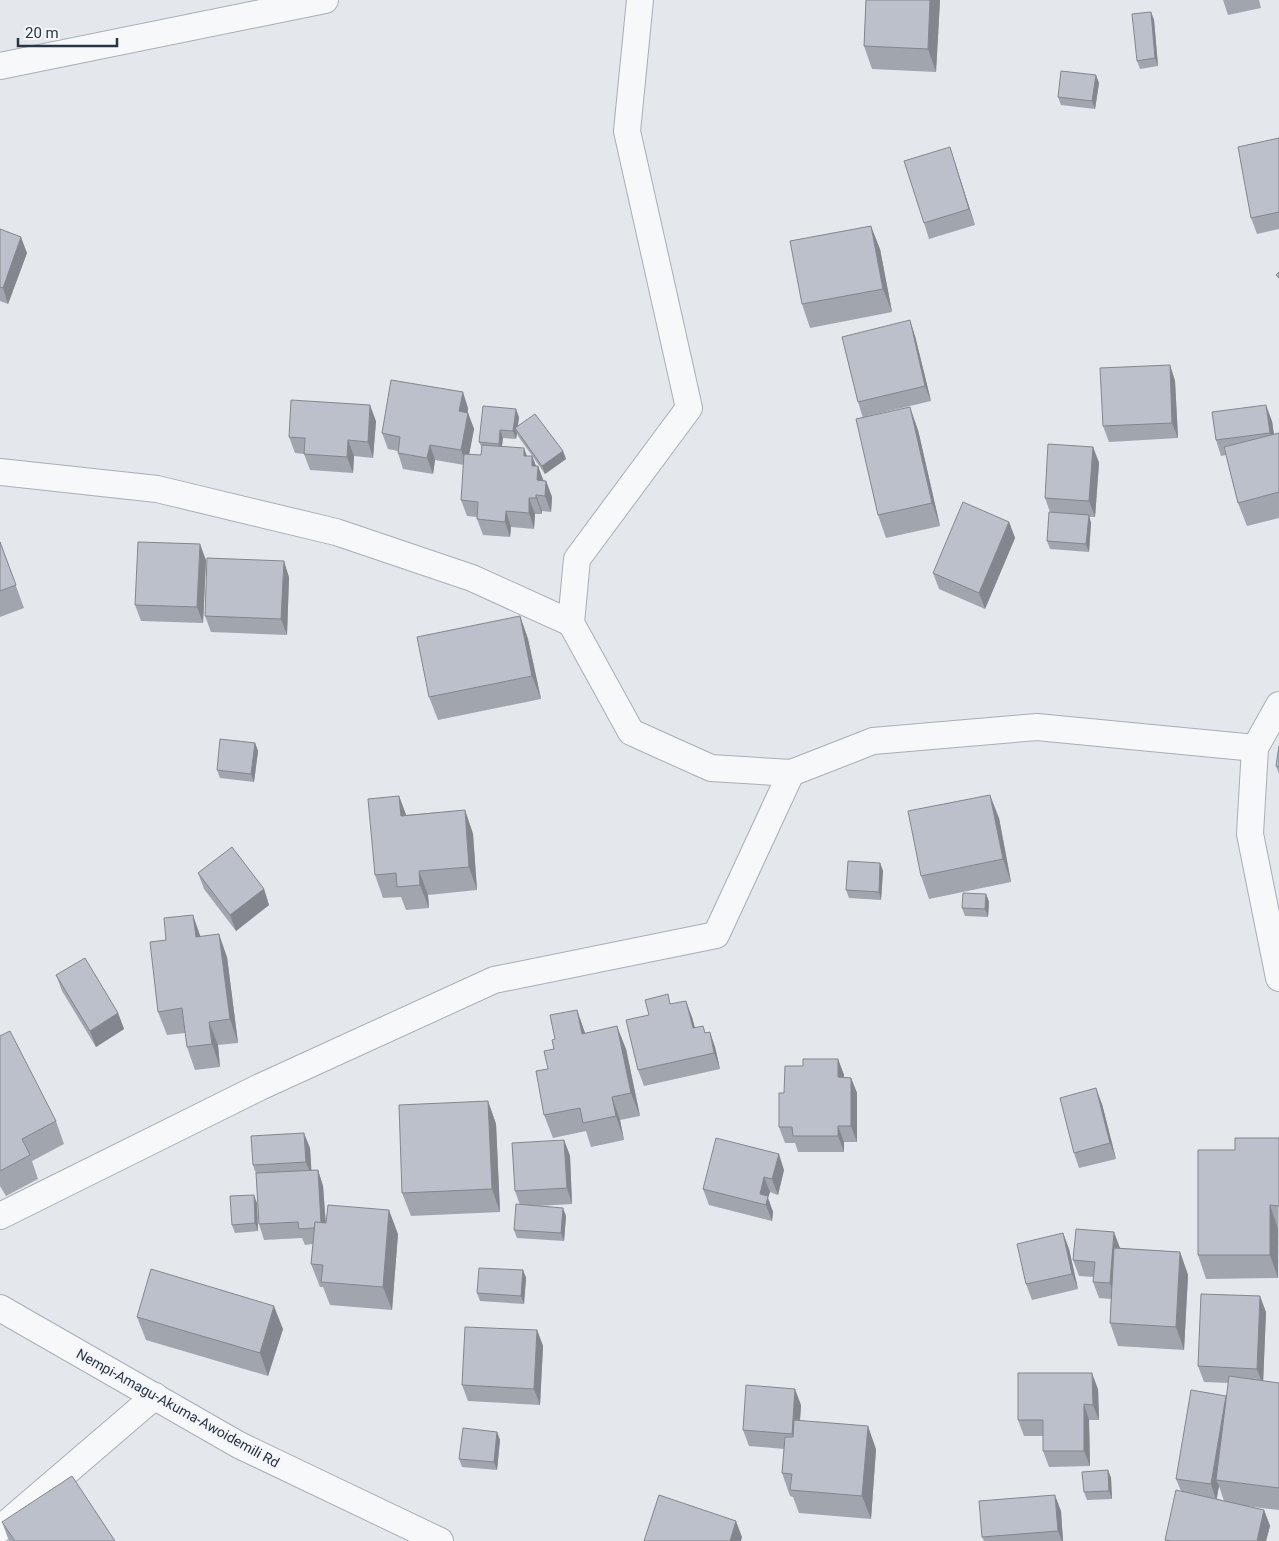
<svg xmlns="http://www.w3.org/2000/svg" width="1279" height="1541" font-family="Roboto,sans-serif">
<rect width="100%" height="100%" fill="#e4e7ec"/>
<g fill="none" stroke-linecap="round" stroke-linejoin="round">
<g stroke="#a9aeb7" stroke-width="28">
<g id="street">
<polyline points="640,0 627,131 689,408 577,559 571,623 631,732 711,768 791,773 873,741 1037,727 1255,748"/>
<polyline points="0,66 325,0"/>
<polyline points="0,472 157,489 336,532 472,578 571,623"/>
<polyline points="1279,705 1255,748 1250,834 1279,978"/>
<polyline points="0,1216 260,1087 494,980 716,935 791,773"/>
<polyline points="0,1308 239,1445 440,1541"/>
<polyline points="0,1529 155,1396"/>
</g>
</g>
<use href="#street" stroke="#f7f8fa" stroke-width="26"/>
</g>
<g fill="#a1a5ae" fill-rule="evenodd">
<polygon points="866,0 940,0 936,72 872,69 864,46"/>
<polygon points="1223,0 1259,0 1261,8 1228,15"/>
<polygon points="1151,12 1154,20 1158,66 1140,69 1137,61"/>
<polygon points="1099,83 1095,109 1061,105 1058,97"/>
<polygon points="1279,138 1279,229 1257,234 1251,218"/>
<polygon points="955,163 975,225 929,239 924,223"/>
<polygon points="0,229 27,253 8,304 0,301"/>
<polygon points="880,249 892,312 810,328 802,304"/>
<polygon points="915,336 931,401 868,416 918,430 940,526 886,538 878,515 863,418 858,402"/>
<polygon points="1170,365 1175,381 1178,438 1109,442 1103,426"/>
<polygon points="468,408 468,413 474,429 469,454 481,455 482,448 479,442 519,417 518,426 563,451 566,459 545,474 518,436 517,433 516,439 503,438 502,446 527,456 532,456 536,466 538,466 543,480 546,481 552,497 551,512 542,511 542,514 535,514 534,529 511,527 510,537 483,535 477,519 477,517 467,516 461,500 464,465 435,460 433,474 403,469 398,453 398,451 388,449 382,433"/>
<polygon points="376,421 373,458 354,456 353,473 310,470 304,454 295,453 289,437"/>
<polygon points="1272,421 1274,434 1279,433 1279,518 1247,526 1238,503 1226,455 1221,456 1216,440"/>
<polygon points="1093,447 1099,463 1095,517 1089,517 1091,523 1089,552 1050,549 1047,541 1050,512 1045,498"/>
<polygon points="1009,522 1015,538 985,609 939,589 933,573"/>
<polygon points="0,542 24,608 0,617"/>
<polygon points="206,560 203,623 141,621 135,605"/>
<polygon points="289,577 287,635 211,632 205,616"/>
<polygon points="520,616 528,639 541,699 438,720 429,697"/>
<polygon points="255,743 258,751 254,782 220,778 217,770"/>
<polygon points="1279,746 1279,774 1276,766"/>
<polygon points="399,796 406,815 465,810 473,834 477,890 428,895 429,908 406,910 401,897 383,898 375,875"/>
<polygon points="999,818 1011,882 929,899 921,876"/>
<polygon points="880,863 883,871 881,900 849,898 846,890"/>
<polygon points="198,873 264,889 269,905 236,931 204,889"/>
<polygon points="986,894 989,902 988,917 965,916 962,908"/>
<polygon points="200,936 227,957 238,1043 218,1045 220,1067 195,1070 187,1047 185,1033 167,1035 158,1012"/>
<polygon points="56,975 118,1013 124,1029 96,1047 62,991"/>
<polygon points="671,1004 692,1017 695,1028 706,1033 715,1047 720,1069 644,1086 638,1070 649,1015"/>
<polygon points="577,1010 585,1033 626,1049 640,1116 620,1120 624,1140 591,1147 586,1131 553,1138 544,1115 555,1039"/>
<polygon points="0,1036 56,1121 64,1144 32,1161 38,1179 6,1196 0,1186"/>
<polygon points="838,1059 844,1075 844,1077 851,1078 857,1093 857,1142 844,1142 844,1152 798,1152 795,1143 785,1143 779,1127 803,1066"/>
<polygon points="488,1101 496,1124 500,1212 411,1216 402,1193"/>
<polygon points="1102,1104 1116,1159 1079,1168 1074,1153"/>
<polygon points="1279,1138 1278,1278 1206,1279 1198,1255 1235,1150"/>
<polygon points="564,1140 570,1156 572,1204 538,1206 566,1216 564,1241 517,1238 514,1230 520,1205 515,1191"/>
<polygon points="310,1148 311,1170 318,1170 323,1186 326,1223 398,1234 392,1310 330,1305 323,1287 320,1287 311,1264 313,1244 305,1245 302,1238 264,1240 259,1224 256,1174 253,1165"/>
<polygon points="784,1170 778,1195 770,1192 768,1198 773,1212 772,1221 709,1205 703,1189"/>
<polygon points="257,1203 258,1231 235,1233 232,1225"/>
<polygon points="1063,1233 1069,1249 1078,1289 1032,1300 1026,1284"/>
<polygon points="1120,1248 1180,1252 1188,1275 1184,1350 1118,1346 1110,1323 1111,1299 1099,1298 1093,1282 1094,1277 1079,1276 1073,1260"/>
<polygon points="523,1270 526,1278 524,1304 480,1301 477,1293"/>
<path d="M1266,1312L1263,1381L1279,1383V1510L1246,1506L1264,1510L1270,1526L1266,1541H1166L1165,1540L1181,1491L1176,1479L1226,1396L1227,1398L1229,1383L1204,1382L1198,1366ZM1219,1486L1224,1501L1217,1499Z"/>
<polygon points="137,1317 283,1329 268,1376 146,1340"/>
<polygon points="537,1330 543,1346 540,1405 468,1401 462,1385"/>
<polygon points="1098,1389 1099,1420 1089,1420 1090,1466 1049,1467 1043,1451 1043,1436 1024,1436 1018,1420"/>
<polygon points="801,1405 800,1420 876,1449 871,1519 799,1513 793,1497 790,1496 782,1473 784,1449 749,1446 743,1430"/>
<polygon points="497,1432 500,1440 497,1470 462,1467 459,1459"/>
<polygon points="1108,1470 1111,1478 1112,1499 1087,1500 1084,1492"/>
<polygon points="1061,1511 1063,1541 984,1541 982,1537"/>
<polygon points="2,1522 115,1541 9,1541"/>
</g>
<g fill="#83868d">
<polygon points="930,0 940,0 936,72 928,49"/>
<polygon points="1151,12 1154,20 1158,66 1155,58"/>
<polygon points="1096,75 1099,83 1095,109 1092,101"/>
<polygon points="950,147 955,163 975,225 969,209"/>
<polygon points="871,226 880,249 892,312 883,289"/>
<polygon points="21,237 27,253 8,304 3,288"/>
<polygon points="910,320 915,336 931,401 925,386"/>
<polygon points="1170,365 1175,381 1178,438 1172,423"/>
<polygon points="463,392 468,408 465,427 459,411"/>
<polygon points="370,405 376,421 373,458 368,442"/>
<polygon points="1266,405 1272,421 1276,449 1270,433"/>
<polygon points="910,407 918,430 940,526 932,503"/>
<polygon points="516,409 519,417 517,431 515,428 517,433 516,439 513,431"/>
<polygon points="468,413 474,429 467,466 461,450"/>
<polygon points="500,430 503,438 501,452 499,444"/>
<polygon points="348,440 354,456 353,473 347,457"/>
<polygon points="430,445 435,460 433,474 427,458"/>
<polygon points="1093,447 1099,463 1095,517 1089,501"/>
<polygon points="524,448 530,464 524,456"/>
<polygon points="563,451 566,459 545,474 542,466"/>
<polygon points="532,456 538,471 538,466 544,482 543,496 532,466"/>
<polygon points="546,481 552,497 551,512 545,496"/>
<polygon points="536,495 542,511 542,514 536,498"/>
<polygon points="529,498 535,514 534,529 529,513"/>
<polygon points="506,511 511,527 510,537 505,522"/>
<polygon points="1089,515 1091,523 1089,552 1086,544"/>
<polygon points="1009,522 1015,538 985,609 979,593"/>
<polygon points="200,544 206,560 203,623 197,607"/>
<polygon points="284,561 289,577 287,635 281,619"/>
<polygon points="520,616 528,639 541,699 532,676"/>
<polygon points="255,743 258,751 254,782 251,774"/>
<polygon points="990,795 999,818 1011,882 1003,859"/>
<polygon points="399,796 408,820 401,816"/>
<polygon points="465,810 473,834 477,890 469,867"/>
<polygon points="880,863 883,871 881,900 879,892"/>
<polygon points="419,871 428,895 429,908 420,885"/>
<polygon points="264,889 269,905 236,931 230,915"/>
<polygon points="986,894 989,902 988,917 985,909"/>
<polygon points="193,915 201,938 196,937"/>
<polygon points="219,934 227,957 238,1043 230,1019"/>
<polygon points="686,1001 692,1017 699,1044 693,1028"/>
<polygon points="577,1010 585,1033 582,1034"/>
<polygon points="118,1013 124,1029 96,1047 90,1031"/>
<polygon points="209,1022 218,1045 220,1067 212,1044"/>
<polygon points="617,1026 626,1049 640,1116 631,1093"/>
<polygon points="710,1032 715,1047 720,1069 714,1053"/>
<polygon points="838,1059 844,1075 844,1093 838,1077"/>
<polygon points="851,1078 857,1093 857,1142 851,1126"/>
<polygon points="1096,1088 1102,1104 1116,1159 1110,1143"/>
<polygon points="612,1097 620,1120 624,1140 616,1116"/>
<polygon points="488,1101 496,1124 500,1212 492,1189"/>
<polygon points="838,1126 844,1142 844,1152 838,1136"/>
<polygon points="304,1133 310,1148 312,1178 306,1162"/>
<polygon points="564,1140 570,1156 572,1204 567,1188"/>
<polygon points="779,1154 784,1170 778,1195 772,1179"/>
<polygon points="318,1170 323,1186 327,1243 321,1228"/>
<polygon points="764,1177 770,1192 768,1198 773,1212 772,1221 766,1205 760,1194"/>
<polygon points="254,1195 257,1203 258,1231 255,1223"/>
<polygon points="1270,1205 1278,1229 1278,1278 1270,1255"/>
<polygon points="563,1208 566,1216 564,1241 561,1233"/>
<polygon points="389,1210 398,1234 392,1310 383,1287"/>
<polygon points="1114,1232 1120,1248 1115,1299 1110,1283"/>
<polygon points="1063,1233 1069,1249 1078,1289 1072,1274"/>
<polygon points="1180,1252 1188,1275 1184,1350 1176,1327"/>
<polygon points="523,1270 526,1278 524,1304 521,1296"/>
<polygon points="1260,1296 1266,1312 1263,1385 1257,1369"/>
<polygon points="274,1306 283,1329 268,1376 260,1353"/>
<polygon points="537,1330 543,1346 540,1405 534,1389"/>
<polygon points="1092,1373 1098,1389 1099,1420 1093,1405"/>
<polygon points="795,1389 801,1405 798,1450 792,1434"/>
<polygon points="1226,1396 1232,1412 1216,1480 1219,1486 1216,1500 1211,1484"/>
<polygon points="1084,1404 1089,1420 1090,1466 1084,1451"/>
<polygon points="868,1426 876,1449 871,1519 862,1496"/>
<polygon points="497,1432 500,1440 497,1470 494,1462"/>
<polygon points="1108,1470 1111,1478 1112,1499 1109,1491"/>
<polygon points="1055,1495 1061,1511 1063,1541 1062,1541 1058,1531"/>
<polygon points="1264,1510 1270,1526 1266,1541 1257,1541"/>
<polygon points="736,1521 742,1537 741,1541 730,1541"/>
</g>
<g fill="#bbc0ca" stroke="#83868d">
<polygon points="866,0 930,0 928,49 864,46"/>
<polygon points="1151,12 1155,58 1137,61 1132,14"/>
<polygon points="1061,71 1096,75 1092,101 1058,97"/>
<polygon points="1279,138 1279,212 1251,218 1238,147"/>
<polygon points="950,147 969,209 924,223 904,161"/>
<polygon points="871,226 883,289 802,304 790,241"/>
<polygon points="0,229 21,237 3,288 0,287"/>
<polygon points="1279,272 1279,278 1276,275"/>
<polygon points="910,320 925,386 858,402 842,337"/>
<polygon points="1170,365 1172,423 1103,426 1100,368"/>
<polygon points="391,380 463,392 459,411 468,413 461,450 430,445 427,458 398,453 400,437 382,433"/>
<polygon points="291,400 370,405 368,442 348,440 347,457 304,454 305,438 289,437"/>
<polygon points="1266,405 1270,433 1216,440 1212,412"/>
<polygon points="483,406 516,409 513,431 500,430 499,444 479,442"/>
<polygon points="910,407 932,503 878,515 856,419"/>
<polygon points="535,414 563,451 542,466 515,428"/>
<polygon points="1279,433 1279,492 1238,503 1224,447"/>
<polygon points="1048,444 1093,447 1089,501 1045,498"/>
<polygon points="482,445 524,448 524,456 532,456 532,466 538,466 537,480 546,481 545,496 536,495 536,498 529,498 529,513 506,511 505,522 477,519 478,502 461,500 464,454 481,455"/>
<polygon points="963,502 1009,522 979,593 933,573"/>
<polygon points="1049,512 1089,515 1086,544 1047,541"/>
<polygon points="0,542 16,585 0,591"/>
<polygon points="138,542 200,544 197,607 135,605"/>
<polygon points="207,558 284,561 281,619 205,616"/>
<polygon points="520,616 532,676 429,697 417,637"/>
<polygon points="220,739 255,743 251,774 217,770"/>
<polygon points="1279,746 1279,767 1276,766"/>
<polygon points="990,795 1003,859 921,876 908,811"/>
<polygon points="399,796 401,816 465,810 469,867 419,871 420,885 397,887 396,873 375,875 368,799"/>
<polygon points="232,847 264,889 230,915 198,873"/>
<polygon points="848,861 880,863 879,892 846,890"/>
<polygon points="963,893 986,894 985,909 962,908"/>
<polygon points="193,915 196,937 219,934 230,1019 209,1022 212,1044 187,1047 182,1008 158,1012 150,942 166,940 164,918"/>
<polygon points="85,958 118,1013 90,1031 56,975"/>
<polygon points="668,994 670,1004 686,1001 693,1028 703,1026 705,1033 710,1032 714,1053 638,1070 626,1020 649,1015 645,1000"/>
<polygon points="577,1010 582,1034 617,1026 631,1093 612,1097 616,1116 583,1123 580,1108 544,1115 536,1071 548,1069 544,1051 554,1049 552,1040 555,1039 550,1015"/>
<polygon points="10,1031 56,1121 22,1139 30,1155 0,1171 0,1036"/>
<polygon points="803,1059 838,1059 838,1077 851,1078 851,1126 838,1126 838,1136 793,1136 792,1127 779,1127 779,1093 784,1093 785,1066 803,1066"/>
<polygon points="1096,1088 1110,1143 1074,1153 1060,1098"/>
<polygon points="488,1101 492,1189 402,1193 399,1105"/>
<polygon points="304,1133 306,1162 253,1165 251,1136"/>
<polygon points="716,1138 779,1154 772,1179 764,1177 760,1194 768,1196 766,1205 703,1189"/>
<polygon points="1235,1138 1279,1138 1279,1206 1270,1205 1270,1255 1198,1255 1198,1150 1235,1150"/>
<polygon points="564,1140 567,1188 515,1191 512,1143"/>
<polygon points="318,1170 321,1223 315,1222 314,1228 299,1229 298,1222 259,1224 256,1173"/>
<polygon points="254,1195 255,1223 232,1225 230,1196"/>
<polygon points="516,1204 563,1208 561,1233 514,1230"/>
<polygon points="328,1205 389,1210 383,1287 321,1282 323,1265 311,1264 315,1222 326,1223"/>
<polygon points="1076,1229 1114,1232 1110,1283 1093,1282 1095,1262 1073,1260"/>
<polygon points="1063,1233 1072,1274 1026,1284 1017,1244"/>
<polygon points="1114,1248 1180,1252 1176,1327 1110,1323"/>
<polygon points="479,1268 523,1270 521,1296 477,1293"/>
<polygon points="151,1269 274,1306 260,1353 137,1317"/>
<polygon points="1201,1294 1260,1296 1257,1369 1198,1366"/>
<polygon points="465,1327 537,1330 534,1389 462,1385"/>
<polygon points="1018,1373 1092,1373 1093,1405 1084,1404 1084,1451 1043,1451 1043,1420 1018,1420"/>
<polygon points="1229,1376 1279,1383 1279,1488 1216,1480"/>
<polygon points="746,1385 795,1389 792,1434 743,1430"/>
<polygon points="1191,1390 1226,1396 1211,1484 1176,1479"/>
<polygon points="794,1420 868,1426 862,1496 790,1490 792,1474 782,1473 785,1437 793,1437"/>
<polygon points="463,1428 497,1432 494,1462 459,1459"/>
<polygon points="1108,1470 1109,1491 1084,1492 1082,1472"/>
<polygon points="72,1476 115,1541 15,1541 2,1522"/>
<polygon points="1176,1490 1264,1510 1257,1541 1171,1541 1165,1540"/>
<polygon points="659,1495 736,1521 730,1541 644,1541"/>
<polygon points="1055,1495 1058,1531 982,1537 979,1501"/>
</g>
<g text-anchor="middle" stroke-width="5" stroke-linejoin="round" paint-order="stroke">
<g font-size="14" fill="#2b3445" stroke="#f4f6f9">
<text transform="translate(178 1408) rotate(29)" y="5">Nempi-Amagu-Akuma-Awoidemili Rd</text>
</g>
</g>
<path d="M18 38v8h99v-8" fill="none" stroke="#2b3445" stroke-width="2.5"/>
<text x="25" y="38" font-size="15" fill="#2b3445" stroke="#f4f6f9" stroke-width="4" paint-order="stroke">20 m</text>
</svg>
